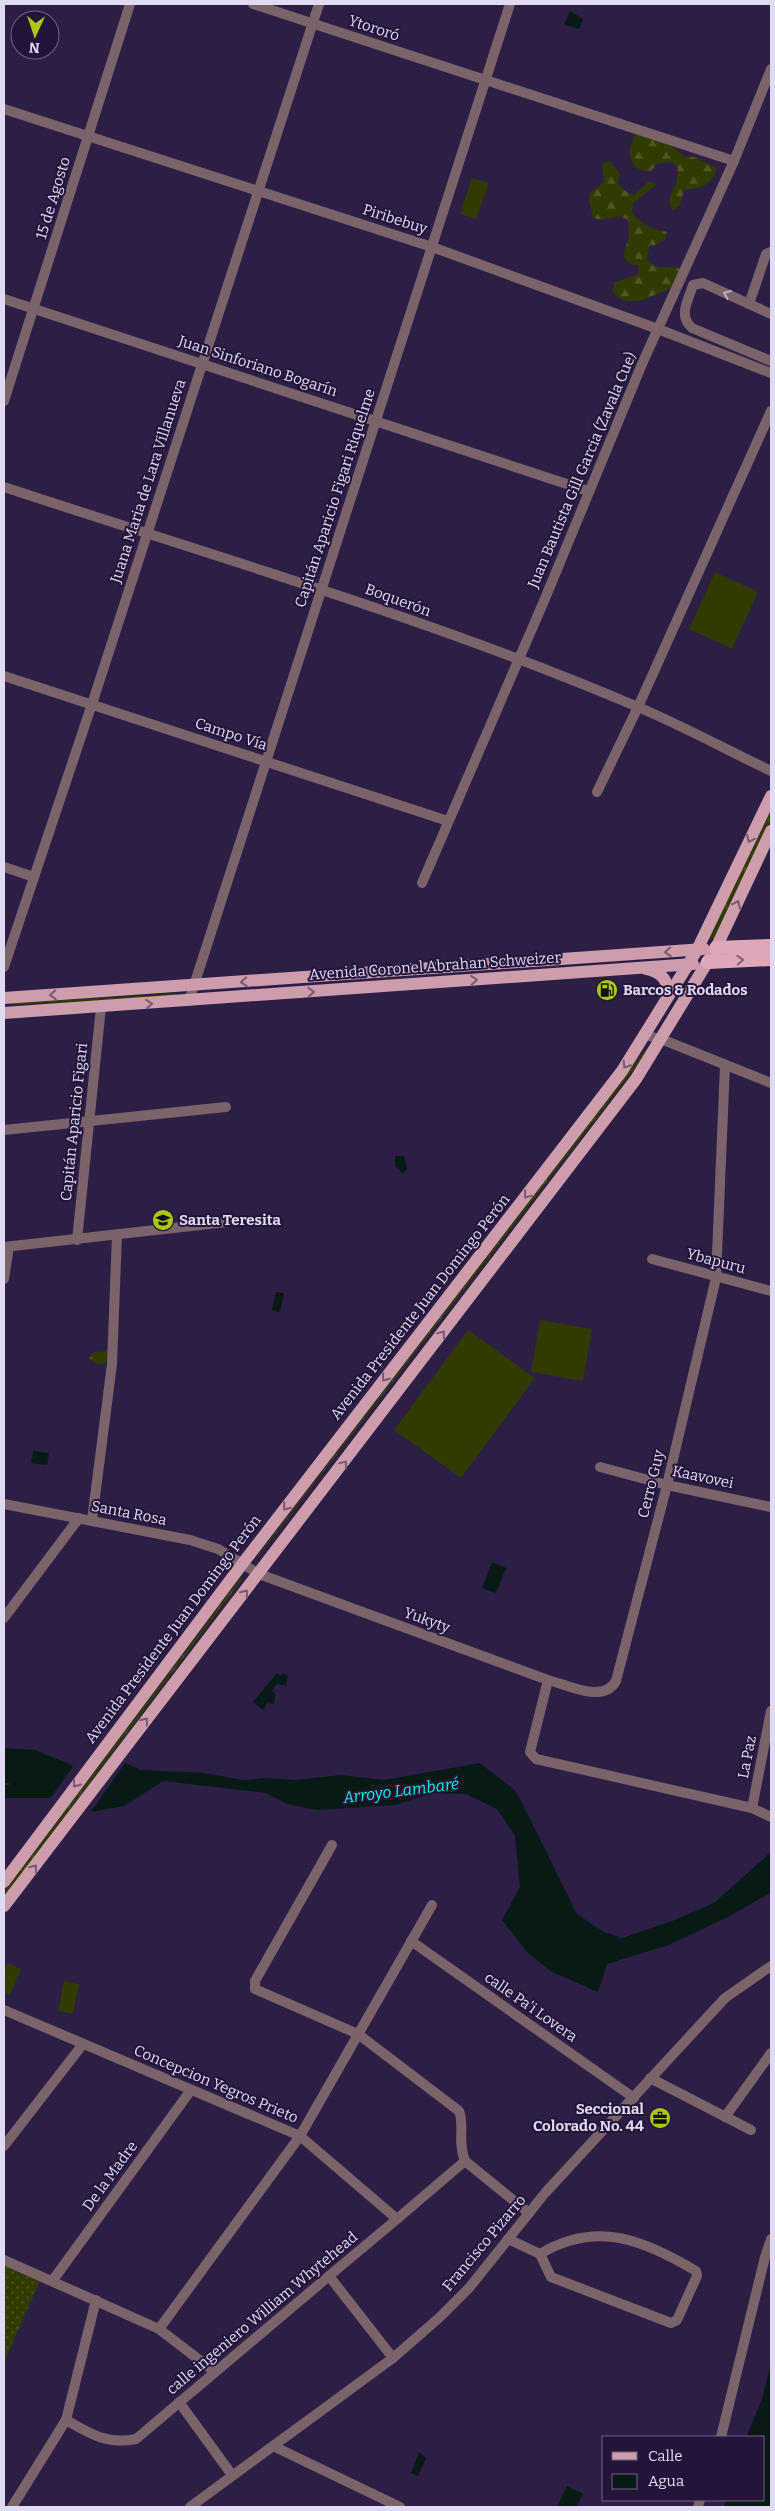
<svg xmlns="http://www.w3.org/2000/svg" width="775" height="2511" font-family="Bitter,serif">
<defs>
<pattern id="grass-tufts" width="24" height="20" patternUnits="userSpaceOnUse" patternTransform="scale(1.25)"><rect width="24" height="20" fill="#313a01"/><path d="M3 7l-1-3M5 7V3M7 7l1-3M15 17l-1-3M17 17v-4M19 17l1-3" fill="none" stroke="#4f5626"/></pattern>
<pattern id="forest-firs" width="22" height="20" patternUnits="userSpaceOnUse" patternTransform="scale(1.25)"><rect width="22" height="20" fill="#313a01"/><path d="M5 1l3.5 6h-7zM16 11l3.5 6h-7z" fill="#4f5626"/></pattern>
<pattern id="park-dots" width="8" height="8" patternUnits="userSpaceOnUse" patternTransform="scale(1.25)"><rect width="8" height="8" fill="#313a01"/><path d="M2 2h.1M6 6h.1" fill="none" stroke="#4f5626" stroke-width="1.8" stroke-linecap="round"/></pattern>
</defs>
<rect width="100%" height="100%" fill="#2d1e45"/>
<g fill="url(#grass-tufts)">
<polygon points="771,811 771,822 714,938 711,939 709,937"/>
<polygon points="175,994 176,997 10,1005 12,1003"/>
<polygon points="646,1049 648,1051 258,1557 258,1555"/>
<polygon points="241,1577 242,1580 4,1897 4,1892"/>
</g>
<g fill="url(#forest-firs)">
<path d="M643,133L672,146L685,157H694L717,168C712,186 701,188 684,190L680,206L672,210C667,199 671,195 675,186C678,181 677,174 678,169L672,162L657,164L651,171C629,173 625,151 635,135Z"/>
<path d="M610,161L620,174L618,182C622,189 626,192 634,195L649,181L656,185L633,203L632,211L636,218L651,228L667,232L665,240L653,246L650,244L647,260C657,271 664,266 677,267L684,272C681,276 679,282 675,285C672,289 666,290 661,292C643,300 626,309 612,291L615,282L639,274L638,265L630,264L623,257L629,237L628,220L620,216L602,220L593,218L589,201L590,193L604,182L602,164Z"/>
<polygon points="108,1351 108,1360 104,1364 97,1364 89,1359 94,1352"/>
</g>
<polygon fill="url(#park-dots)" points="4,2265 40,2281 4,2362"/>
<g fill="#313a01">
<polygon points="472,178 489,183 476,219 460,214"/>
<polygon points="715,572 758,592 732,649 689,629"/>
<polygon points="540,1320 592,1329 583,1381 531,1372"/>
<polygon points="468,1330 535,1378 461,1478 394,1430"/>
<polygon points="8,1963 21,1969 10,1995 4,1992 4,1973"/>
<polygon points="64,1981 79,1984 73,2014 58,2011"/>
</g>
<g fill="#081a16">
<polygon points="570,11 583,19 579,29 564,25"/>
<polygon points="395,1156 404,1156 407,1169 403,1174 395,1166"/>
<polygon points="276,1292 284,1293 280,1312 272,1310"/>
<polygon points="33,1451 49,1453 47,1465 31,1463"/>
<polygon points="492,1562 506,1568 496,1593 482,1588"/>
<polygon points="277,1673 281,1676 283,1673 288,1676 286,1686 277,1684 272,1691 275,1694 274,1704 267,1703 263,1710 253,1702"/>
<polygon points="4,1748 35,1750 79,1768 56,1798 4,1798 4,1786 11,1784 4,1782"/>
<polygon points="125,1763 141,1770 203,1773 244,1780 266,1778 296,1780 341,1775 384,1780 480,1763 516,1791 577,1914 602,1931 622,1938 672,1921 714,1903 771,1852 771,1892 732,1915 669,1945 607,1964 598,1992 552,1972 527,1952 502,1920 520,1887 515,1836 497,1809 466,1794 433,1793 395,1805 317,1810 287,1804 266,1793 163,1781 124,1806 91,1812"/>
<polygon points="771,2362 771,2507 724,2507 726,2500 764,2500 764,2437 746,2437 762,2399"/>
<polygon points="419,2452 426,2458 418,2476 411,2473"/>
<polygon points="567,2486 583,2494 576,2507 557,2507"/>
</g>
<polygon fill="#2d1e45" points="75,1764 80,1767 81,1770 58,1800 49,1800"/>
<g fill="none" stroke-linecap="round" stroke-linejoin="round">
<g stroke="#7a6369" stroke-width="10">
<polyline points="253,4 734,161"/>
<polyline points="4,109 432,247 658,329 771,373"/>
<polyline points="4,299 588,491"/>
<polyline points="749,304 766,254 771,252"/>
<path d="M771,314L703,283L693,285C688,301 678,315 692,328L771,361"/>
<polyline points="4,401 130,4"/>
<path d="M4,487C216,557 432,619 638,707C683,726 727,750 771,771"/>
<polyline points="4,676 448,821"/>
<polyline points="597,792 638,707 771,411"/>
<polyline points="4,867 34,877"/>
<polyline points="422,883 544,601 642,364 734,161 771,69"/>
<polyline points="189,1001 510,4"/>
<polyline points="644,1035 661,1039 771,1083"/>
<polyline points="4,1130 226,1107"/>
<polyline points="77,1240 101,1007"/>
<polyline points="4,1247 227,1222"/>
<polyline points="652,1259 771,1291"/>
<polyline points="4,1279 9,1247"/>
<polyline points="600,1467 667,1485 771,1507"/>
<path d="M4,1504L190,1540L218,1549L259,1574L548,1680C568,1685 603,1704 616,1681L667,1485L716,1278L725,1065"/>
<polyline points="92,1520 112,1364 117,1235"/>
<polyline points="4,1618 79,1518"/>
<polyline points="548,1680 530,1752 536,1759 752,1808 771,1817"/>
<polyline points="752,1808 771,1711"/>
<path d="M332,1845L255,1981V1989L358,2034L459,2111C465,2125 457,2141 465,2161L529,2213"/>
<polyline points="411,1941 634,2098"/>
<polyline points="650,2078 751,2130"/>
<polyline points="725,2117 771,2053"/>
<polyline points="4,2146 83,2044"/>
<polyline points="397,2219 465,2161"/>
<path d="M508,2239L540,2254C597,2220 644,2240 696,2271L697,2276L677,2320L671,2323L551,2277L540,2254"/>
<polyline points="4,2260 159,2329 215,2372"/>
<polyline points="53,2280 191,2090"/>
<polyline points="159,2329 300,2136 432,1905"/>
<polyline points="179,2402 232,2475"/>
<path d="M66,2420C90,2434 108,2445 136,2439L329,2276"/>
<polyline points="721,2437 765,2257 771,2239"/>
<polyline points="273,2446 400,2507"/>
<polyline points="12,2507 66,2420 96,2300"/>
<polyline points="698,2507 700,2500"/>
</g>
<g stroke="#7a6369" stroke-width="10">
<polyline points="4,967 92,704 319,4"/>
<polyline points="4,2010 300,2136 397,2219 329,2276 393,2358"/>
<polyline points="190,2507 393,2358 440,2317 469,2288 545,2193 725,1998 771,1966"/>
</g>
<g stroke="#cd9dab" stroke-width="12">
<path d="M646,969C660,972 667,978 669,993"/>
<polyline points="4,998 704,949"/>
<polyline points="4,1013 693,964"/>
<polyline points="4,1882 243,1563 622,1071 697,950 771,796"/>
<polyline points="4,1906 636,1079 716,948 771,831"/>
</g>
<g stroke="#dea8b8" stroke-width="14">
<polyline points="716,948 771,946"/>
<polyline points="708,962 771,959"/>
</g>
</g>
<defs><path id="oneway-chevron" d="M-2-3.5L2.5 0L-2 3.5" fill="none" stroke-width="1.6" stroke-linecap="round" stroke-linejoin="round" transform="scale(1.25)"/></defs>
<use stroke="#bdb0c3" href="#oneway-chevron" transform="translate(727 294) rotate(-156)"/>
<g stroke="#785872">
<use href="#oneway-chevron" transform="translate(750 839) rotate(116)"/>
<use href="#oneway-chevron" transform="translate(737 904) rotate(-65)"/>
<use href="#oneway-chevron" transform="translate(668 952) rotate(176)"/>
<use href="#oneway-chevron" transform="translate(474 980) rotate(-4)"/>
<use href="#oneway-chevron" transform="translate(244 982) rotate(176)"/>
<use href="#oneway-chevron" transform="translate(311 992) rotate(-4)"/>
<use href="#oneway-chevron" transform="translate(53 995) rotate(176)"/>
<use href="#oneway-chevron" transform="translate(149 1004) rotate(-4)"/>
<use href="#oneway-chevron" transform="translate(626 1065) rotate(123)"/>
<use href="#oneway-chevron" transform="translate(527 1195) rotate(128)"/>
<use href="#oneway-chevron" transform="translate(442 1334) rotate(-53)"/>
<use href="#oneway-chevron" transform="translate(385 1378) rotate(128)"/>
<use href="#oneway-chevron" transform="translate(344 1464) rotate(-53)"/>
<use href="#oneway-chevron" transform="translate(286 1507) rotate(128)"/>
<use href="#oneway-chevron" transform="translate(245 1593) rotate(-52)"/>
<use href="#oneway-chevron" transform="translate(145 1721) rotate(-52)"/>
<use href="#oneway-chevron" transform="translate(76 1784) rotate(126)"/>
<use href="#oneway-chevron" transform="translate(34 1868) rotate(-52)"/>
</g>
<use stroke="#815e79" href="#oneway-chevron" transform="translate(740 960) rotate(-3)"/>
<defs>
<g id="fuel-disc" transform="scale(1.125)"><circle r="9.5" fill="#abc615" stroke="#24143a"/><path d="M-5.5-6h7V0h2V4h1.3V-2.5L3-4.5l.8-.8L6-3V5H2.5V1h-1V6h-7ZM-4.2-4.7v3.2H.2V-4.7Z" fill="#111"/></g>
<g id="school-disc" transform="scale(1.125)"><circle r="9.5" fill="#abc615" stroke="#24143a"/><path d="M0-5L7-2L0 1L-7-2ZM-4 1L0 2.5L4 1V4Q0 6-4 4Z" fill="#111"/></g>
<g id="office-disc" transform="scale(1.125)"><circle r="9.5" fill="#abc615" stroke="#24143a"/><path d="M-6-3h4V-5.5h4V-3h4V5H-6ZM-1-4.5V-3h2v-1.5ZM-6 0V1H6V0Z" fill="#111"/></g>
</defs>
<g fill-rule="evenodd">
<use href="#fuel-disc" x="607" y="990"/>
<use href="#school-disc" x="163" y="1220"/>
<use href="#office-disc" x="660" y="2118"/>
</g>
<g text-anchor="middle" stroke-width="4" stroke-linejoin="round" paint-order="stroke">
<g font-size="15" fill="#e1daf3" stroke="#24143a">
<text transform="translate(374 28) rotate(18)" y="5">Ytororó</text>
<text transform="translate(53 198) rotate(-73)" y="5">15 de Agosto</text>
<text transform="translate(395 219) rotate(18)" y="5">Piribebuy</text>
<text transform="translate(258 366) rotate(18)" y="5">Juan Sinforiano Bogarín</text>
<text transform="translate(582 470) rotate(-67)" y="5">Juan Bautista Gill Garcia (Zavala Cue)</text>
<text transform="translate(148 481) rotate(-72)" y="5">Juana Maria de Lara Villanueva</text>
<text transform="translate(335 498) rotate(-72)" y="5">Capitán Aparicio Figari Riquelme</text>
<text transform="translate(398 600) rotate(20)" y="5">Boquerón</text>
<text transform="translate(231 734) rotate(18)" y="5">Campo Vía</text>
<text transform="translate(435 966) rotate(-4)" y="5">Avenida Coronel Abrahan Schweizer</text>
<text transform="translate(74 1122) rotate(-84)" y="5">Capitán Aparicio Figari</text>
<text transform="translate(716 1261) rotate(15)" y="5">Ybapuru</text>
<text transform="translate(420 1307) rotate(-52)" y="5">Avenida Presidente Juan Domingo Perón</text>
<text transform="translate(703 1477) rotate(12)" y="5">Kaavovei</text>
<text transform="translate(651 1484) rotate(-76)" y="5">Cerro Guy</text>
<text transform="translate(129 1513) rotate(11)" y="5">Santa Rosa</text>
<text transform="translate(427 1620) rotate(20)" y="5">Yukyty</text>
<text transform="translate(173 1629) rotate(-53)" y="5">Avenida Presidente Juan Domingo Perón</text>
<text transform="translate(747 1757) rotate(-79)" y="5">La Paz</text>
<text transform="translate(531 2007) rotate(35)" y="5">calle Pa'i Lovera</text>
<text transform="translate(216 2084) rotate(23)" y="5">Concepcion Yegros Prieto</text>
<text transform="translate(110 2176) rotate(-54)" y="5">De la Madre</text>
<text transform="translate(484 2243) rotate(-50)" y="5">Francisco Pizarro</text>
<text transform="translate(262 2313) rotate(-40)" y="5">calle ingeniero William Whytehead</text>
</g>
<g font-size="15" font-weight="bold" fill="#e1daf3" stroke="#24143a" text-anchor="start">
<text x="623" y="995">Barcos &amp; Rodados</text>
<text x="179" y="1225">Santa Teresita</text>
<text x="644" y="2114" text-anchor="end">Seccional<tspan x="644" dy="17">Colorado No. 44</tspan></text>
</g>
<g font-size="16" font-style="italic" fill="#0af3d5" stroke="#24143a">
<text transform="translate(401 1790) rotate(-7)" y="6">Arroyo Lambaré</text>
</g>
</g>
<rect width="775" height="2511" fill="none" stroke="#e1daf3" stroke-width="10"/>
<rect x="602" y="2436" width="162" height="65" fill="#24143a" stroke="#706384"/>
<rect x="612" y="2452" width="25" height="8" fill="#cd9dab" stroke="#706384"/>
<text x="648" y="2461" font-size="15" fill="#e1daf3">Calle</text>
<rect x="612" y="2474" width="25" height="15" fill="#081a16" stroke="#706384"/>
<text x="648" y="2486" font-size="15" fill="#e1daf3">Agua</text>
<g transform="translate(35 35) rotate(183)"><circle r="24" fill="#24143a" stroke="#706384"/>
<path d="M0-4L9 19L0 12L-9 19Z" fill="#abc615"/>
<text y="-8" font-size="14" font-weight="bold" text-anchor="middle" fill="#e1daf3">N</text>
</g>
</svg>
